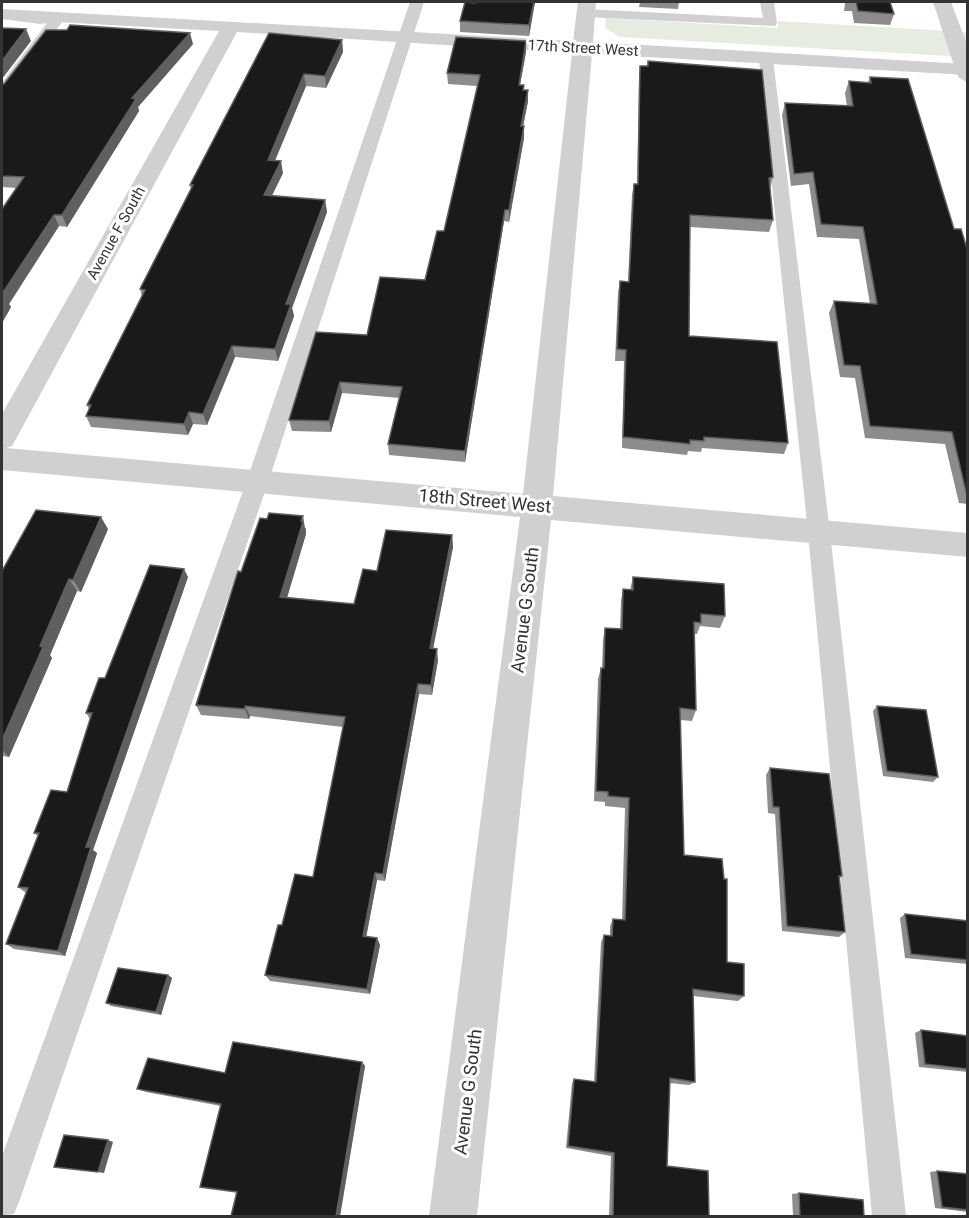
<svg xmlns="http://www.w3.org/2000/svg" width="969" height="1218" font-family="Roboto,sans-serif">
<rect width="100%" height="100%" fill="#fff"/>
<polygon fill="#e6ecdf" points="606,18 778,28 778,21 967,32 967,57 620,37 605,28"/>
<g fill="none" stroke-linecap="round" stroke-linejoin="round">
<g fill="#d0d0d0" fill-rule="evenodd">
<polygon points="410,2 424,2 269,480 19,1202 14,1214 2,1216 2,1156 247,480"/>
<polygon points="760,2 774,2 777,23 775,26 585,17 578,13 585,9 763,18"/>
<polygon points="59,13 66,17 7,94 2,95 2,82 54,14"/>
<polygon points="766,55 773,59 830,533 906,1216 872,1216 808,533 759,59"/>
</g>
<path fill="#d0d0d0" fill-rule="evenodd" d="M578,2H596L593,42L965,64L968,65V75L592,54L553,496L968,533V557L551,520L477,1216H429L520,517L2,470V414L219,31L56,22L40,24L2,19V9L573,41ZM237,32L572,53L523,494L6,448L12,446L16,439Z"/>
<polygon fill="#d0d0d0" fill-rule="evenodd" points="933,2 951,2 968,47 968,83 958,77"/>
</g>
<g fill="#8c8c8c">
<polygon points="475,2 535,2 529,36 460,32 460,21"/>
<polygon points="640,2 679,2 678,9 639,7"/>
<polygon points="814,2 890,2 894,14 890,25 854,23 852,11 844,11 845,3"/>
<polygon points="269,33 342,40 343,52 326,88 306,86 275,161 283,173 272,196 325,200 327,212 292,308 294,316 278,361 235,357 207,425 193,424 188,435 91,427 86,416 89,409 87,405 142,296 140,289 191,189 190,185"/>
<polygon points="526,41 526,52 520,85 524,90 528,90 528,101 523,126 524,126 524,138 509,222 504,221 465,462 389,455 388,444 400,398 342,393 331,432 292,431 289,420 367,335 425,280 444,231 477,86 448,84 447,73"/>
<polygon points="193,44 138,107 139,111 67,227 59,226 9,304 11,307 2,323 16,188 2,187 2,84"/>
<polygon points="648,61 773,177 770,189 773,220 769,232 690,227 689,336 788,443 784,454 702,448 701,452 688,451 687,455 622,448 624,361 615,361 618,293 620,281 628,282 632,195 634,184 637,184 639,77 640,66 647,66"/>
<polygon points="870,77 954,229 968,252 968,504 959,503 945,444 865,438 855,378 840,377 829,313 834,301 870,304 859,239 817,237 809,184 791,186 782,115 785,103 847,106 845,93 849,81 868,82"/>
<polygon points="267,519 306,528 306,534 287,597 354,604 377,571 452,535 453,547 433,649 438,660 432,695 419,694 385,881 377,880 366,937 377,938 380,945 370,994 270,981 265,975 282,925 313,877 343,727 250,716 249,719 201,715 196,705 241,572"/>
<polygon points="108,529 81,592 77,591 50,655 52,658 9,757 2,756 2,571"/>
<polygon points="188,577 93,850 97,853 65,956 14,949 6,944 26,893 18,887 38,836 34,833 67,792 90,719 86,713 105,678"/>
<polygon points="633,577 725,616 720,628 700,626 697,634 694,634 696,710 692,721 680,720 684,855 727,962 744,996 738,1001 693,996 695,1082 689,1085 670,1083 667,1166 709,1216 609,1216 611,1156 566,1148 572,1083 574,1079 594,1082 601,942 604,935 610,935 610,926 613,919 622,920 625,808 605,806 605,802 594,801 598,679 601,668 602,668 603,640 605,628 620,629 621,601 623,589 630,590"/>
<polygon points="877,706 938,777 933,782 883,776 873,711"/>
<polygon points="770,768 842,876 839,879 845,932 839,937 782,931 775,814 768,813 766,775"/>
<polygon points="905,914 968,921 968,964 905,958 900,918"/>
<polygon points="168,975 172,978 161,1015 111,1006 106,1003"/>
<polygon points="921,1030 968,1036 968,1072 919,1067 915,1033"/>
<polygon points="362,1062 365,1066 340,1216 231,1216 236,1192 221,1106 146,1092 137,1089 225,1073"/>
<polygon points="937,1171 968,1174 968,1212 935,1208 930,1172"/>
<polygon points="799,1193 864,1216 793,1216 792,1194"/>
</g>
<g fill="#5f5f5f">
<polygon points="534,2 535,2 529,36 529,25"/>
<polygon points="26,29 31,41 2,79 2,61"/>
<polygon points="190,33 193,44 138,107 139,111 67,227 62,215 132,98"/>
<polygon points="342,40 343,52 326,88 325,76"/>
<polygon points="526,41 526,52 518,96 519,85"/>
<polygon points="304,74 306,86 270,172 268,160"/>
<polygon points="528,90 528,101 521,137 521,126"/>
<polygon points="524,126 524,138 509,222 509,210"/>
<polygon points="281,161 283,173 266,207 264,195"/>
<polygon points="325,200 327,212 292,308 294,316 278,361 275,349 286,304"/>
<polygon points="505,210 504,221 465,462 465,451"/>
<polygon points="54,215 59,226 9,304 11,307 2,323 2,294"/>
<polygon points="232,346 235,357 207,425 203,414"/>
<polygon points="340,382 342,393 331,432 329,421"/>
<polygon points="189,412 193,424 188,435 184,424"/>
<polygon points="303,516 306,534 284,608 280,597"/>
<polygon points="101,517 108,529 81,592 73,580"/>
<polygon points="452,535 453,547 431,659 430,648"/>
<polygon points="184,569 188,577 93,850 97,853 65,956 58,951 86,847"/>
<polygon points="69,579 77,591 50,655 52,658 9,757 2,750 2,740 40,646"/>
<polygon points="437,649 438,660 432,695 431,685"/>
<polygon points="418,684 419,694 385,881 383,874"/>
<polygon points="245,706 250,716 249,719 245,709"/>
<polygon points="375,873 377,880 365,943 363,936"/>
<polygon points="377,938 380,945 370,994 367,989"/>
<polygon points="168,975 172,978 161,1015 156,1012"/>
<polygon points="362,1062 365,1066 340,1216 336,1216"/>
<polygon points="108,1140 113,1142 104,1173 98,1172"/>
</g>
<g fill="#1a1a1a" stroke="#5f5f5f" stroke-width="1.5">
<polygon points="465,2 475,3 475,2 534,2 529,25 460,21"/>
<polygon points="856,2 890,2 894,14 858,11"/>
<polygon points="70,25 190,33 132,98 136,99 62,215 54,215 2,294 2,209 24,177 2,176 2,84 4,84 46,30 67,30"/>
<polygon points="2,28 26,29 2,61"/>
<polygon points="269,33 342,40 325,76 304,74 268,160 281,161 264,195 325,200 286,304 291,304 275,349 232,346 203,414 189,412 184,424 86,416 91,405 87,405 145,290 140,289 193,185 190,185"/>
<polygon points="456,37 526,41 519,85 524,85 523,90 528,90 521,126 524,126 509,210 505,210 465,451 388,444 402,387 340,382 329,421 289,420 316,332 367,335 380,277 425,280 437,231 444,231 480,75 447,73"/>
<polygon points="648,61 762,70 773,177 769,178 773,220 690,215 689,336 777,342 788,443 704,437 704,441 690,440 690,444 623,437 626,350 617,349 620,281 629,282 634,184 638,184 640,66 648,66"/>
<polygon points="870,77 908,79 954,229 961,229 968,252 968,492 966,492 952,432 870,426 860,366 844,365 834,301 877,304 863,227 821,224 813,172 794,174 785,103 853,106 849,81 871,83"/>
<polygon points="36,510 101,517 73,580 69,579 40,646 43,647 2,740 2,571"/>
<polygon points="269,513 303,516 301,521 303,522 280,597 354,604 363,569 377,571 386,530 452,535 430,648 437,649 431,685 418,684 383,874 375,873 363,936 377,938 367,989 265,975 278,925 282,925 295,874 313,877 345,717 245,706 245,709 196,705 238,571 241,572 260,518 267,519"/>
<polygon points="150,565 184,569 86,847 91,847 58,951 6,944 28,888 18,887 39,833 34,833 51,790 67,792 92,713 86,713 99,678 105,678"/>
<polygon points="633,577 724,584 725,616 701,614 701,623 694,622 696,710 680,708 684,855 722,859 724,879 727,879 727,962 744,964 744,996 693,989 695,1082 670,1078 667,1166 708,1171 709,1216 613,1216 614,1153 568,1146 574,1079 596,1082 604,935 612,936 613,919 625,920 629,798 608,796 608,792 596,791 601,668 604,668 605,628 622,629 623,589 633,590"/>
<polygon points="877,706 926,710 938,777 887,771"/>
<polygon points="770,768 829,774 842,876 839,876 845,932 787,926 779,807 773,807"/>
<polygon points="905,914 968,921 968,960 911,954"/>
<polygon points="118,968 168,975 156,1012 106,1003"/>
<polygon points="921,1030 968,1036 968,1069 925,1064"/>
<polygon points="233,1042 362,1062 336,1216 231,1216 237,1192 200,1187 221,1104 137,1089 148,1058 225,1073"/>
<polygon points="64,1135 108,1140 98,1172 54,1167"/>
<polygon points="937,1171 968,1174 968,1210 942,1207"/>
<polygon points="799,1193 863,1200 864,1216 800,1216"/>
</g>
<g text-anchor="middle" stroke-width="6" stroke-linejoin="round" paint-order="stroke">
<g font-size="15" fill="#333" stroke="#fff">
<text transform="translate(583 48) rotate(3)" y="5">17th Street West</text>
<text transform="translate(116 233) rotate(-61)" y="5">Avenue F South</text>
</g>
<g font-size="18" fill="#333" stroke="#fff">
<text transform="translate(485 501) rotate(5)" y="6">18th Street West</text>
<text transform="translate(525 610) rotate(-83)" y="6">Avenue G South</text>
<text transform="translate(468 1092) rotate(-83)" y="6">Avenue G South</text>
</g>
</g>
<rect width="969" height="1218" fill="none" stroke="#333333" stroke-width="6"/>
</svg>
